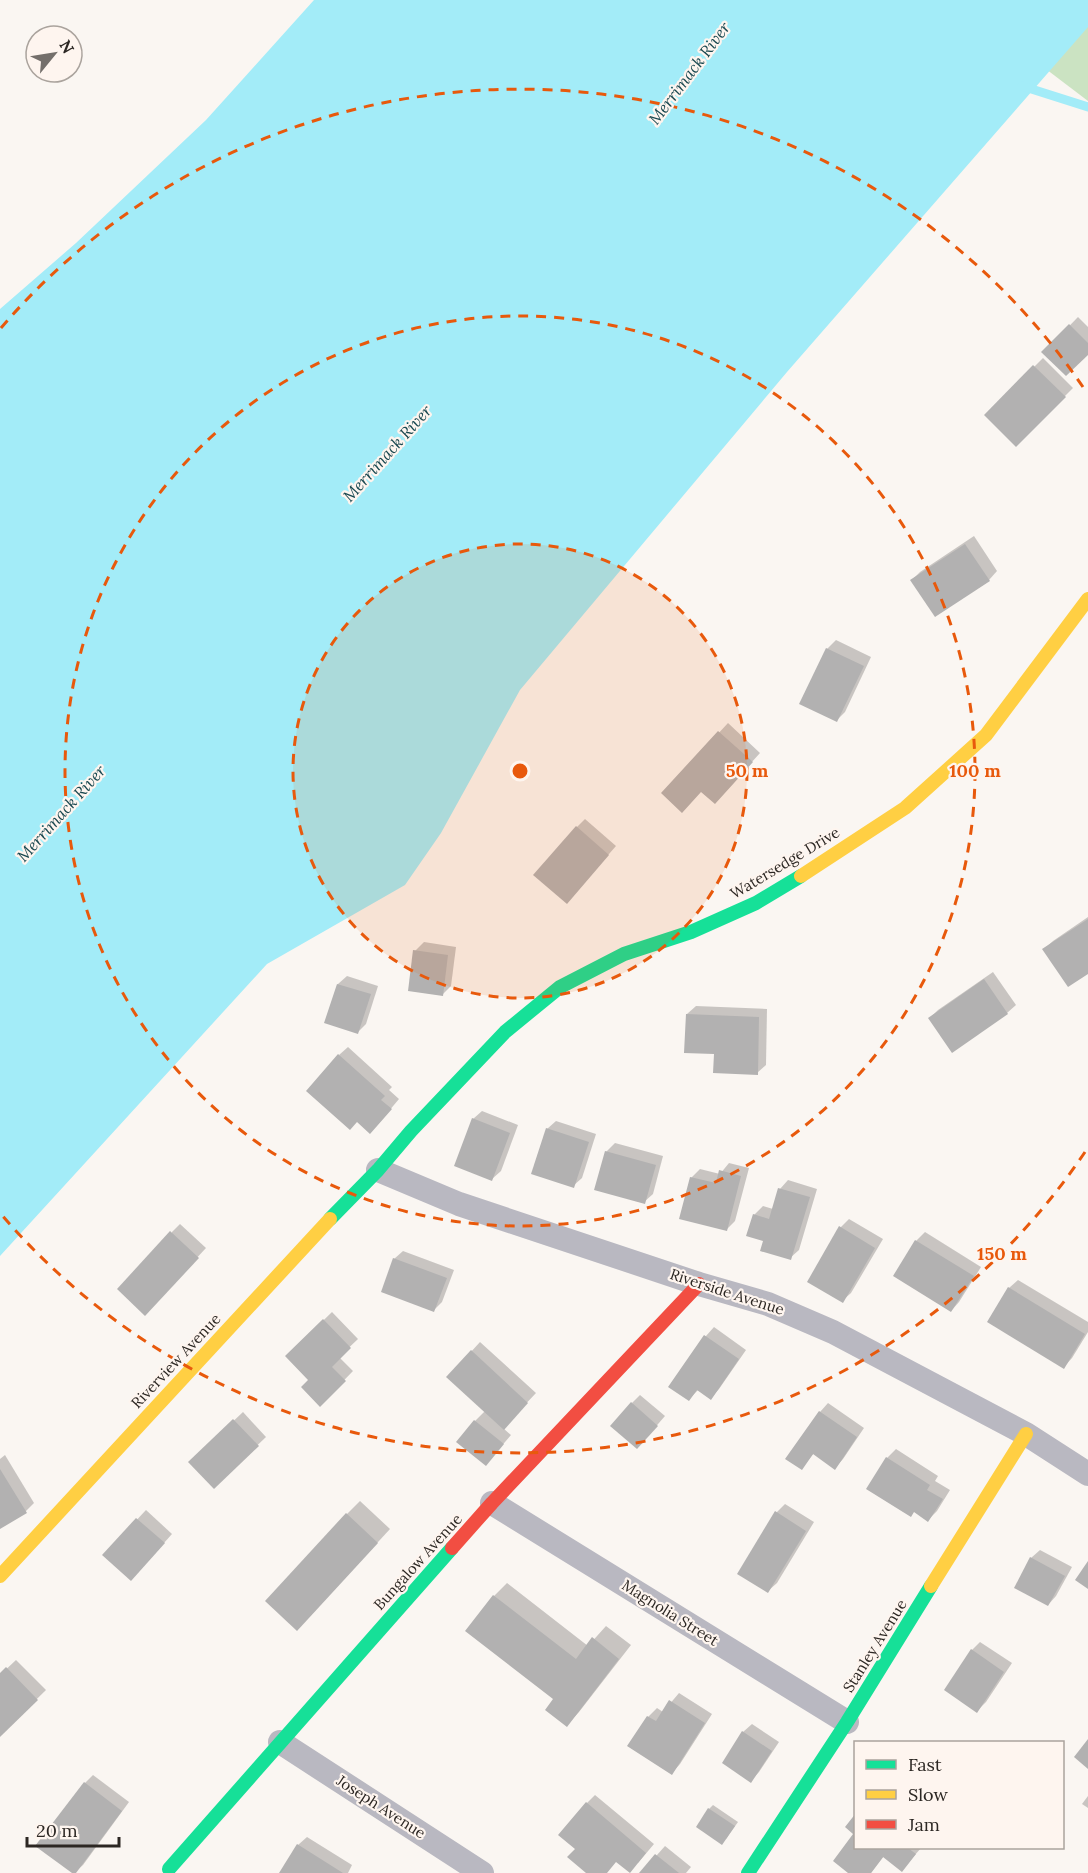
<svg xmlns="http://www.w3.org/2000/svg" width="1088" height="1873" font-family="Lora,serif">
<rect width="100%" height="100%" fill="#faf6f2"/>
<polygon fill="#cbe3c2" points="1088,0 1088,101 1017,47"/>
<polygon fill="#a3ecf8" points="314,0 1088,0 1088,27 787,372 520,690 441,833 405,885 267,964 0,1256 0,309 76,243 206,120"/>
<g fill="#0003">
<polygon points="1078,317 1088,327 1088,353 1044,352"/>
<polygon points="1043,358 1073,388 1016,445 986,415"/>
<polygon points="974,536 997,571 989,580 912,580 920,572"/>
<polygon points="836,640 871,657 845,712 837,720 827,649"/>
<polygon points="728,723 760,753 723,794 702,790 663,793"/>
<polygon points="585,819 616,846 575,893 577,827"/>
<polygon points="1088,917 1088,972 1044,949 1053,941"/>
<polygon points="424,942 456,947 451,986 442,995 415,951"/>
<polygon points="993,972 1016,1005 1007,1013 930,1018 938,1010"/>
<polygon points="347,976 378,986 366,1024 358,1032 326,1022 338,984"/>
<polygon points="696,1006 767,1009 766,1065 757,1073 716,1053 687,1014"/>
<polygon points="348,1047 392,1087 389,1090 399,1099 378,1124 339,1055"/>
<polygon points="482,1111 518,1125 501,1171 492,1179 473,1119"/>
<polygon points="556,1121 596,1134 582,1178 573,1186 547,1129"/>
<polygon points="615,1143 663,1156 653,1194 644,1202 606,1152"/>
<polygon points="729,1163 749,1168 735,1221 726,1230 691,1178 700,1169 720,1174"/>
<polygon points="788,1180 817,1189 799,1250 790,1258 765,1240 754,1215 763,1206 773,1209 780,1189"/>
<polygon points="849,1219 883,1239 851,1293 842,1301 841,1227"/>
<polygon points="180,1224 206,1248 153,1305 172,1232"/>
<polygon points="925,1232 981,1267 959,1302 951,1311 895,1275 916,1241"/>
<polygon points="403,1251 454,1270 442,1302 434,1310 394,1259"/>
<polygon points="1018,1280 1088,1322 1088,1332 1072,1358 1064,1367 1009,1288"/>
<polygon points="332,1312 358,1339 339,1357 353,1371 320,1405 310,1380 287,1356"/>
<polygon points="714,1327 746,1350 719,1389 711,1398 699,1389 689,1399 671,1386 706,1336"/>
<polygon points="480,1342 536,1393 503,1428 511,1435 486,1464 475,1421 485,1411 448,1377"/>
<polygon points="640,1395 665,1416 645,1439 632,1403"/>
<polygon points="828,1403 864,1428 843,1459 835,1468 814,1453 802,1468 820,1412"/>
<polygon points="243,1412 266,1437 214,1487 190,1462"/>
<polygon points="896,1449 938,1476 935,1481 950,1490 937,1511 928,1520 915,1511 868,1488 887,1458"/>
<polygon points="5,1455 34,1503 26,1511 0,1527 0,1459"/>
<polygon points="360,1501 390,1529 310,1616 347,1514"/>
<polygon points="785,1504 814,1522 777,1583 768,1591 777,1512"/>
<polygon points="146,1510 172,1534 139,1571 104,1555"/>
<polygon points="1040,1550 1072,1567 1056,1596 1048,1605 1031,1558"/>
<polygon points="507,1583 588,1646 606,1626 631,1645 579,1712 567,1725 555,1699 467,1631 494,1596"/>
<polygon points="980,1642 1012,1663 986,1702 977,1711 972,1650"/>
<polygon points="16,1660 46,1690 0,1735 0,1675"/>
<polygon points="679,1693 712,1714 680,1764 672,1773 630,1746 648,1717 657,1708 663,1712"/>
<polygon points="752,1724 779,1742 759,1772 751,1781 743,1732"/>
<polygon points="93,1775 129,1802 83,1865 74,1873 85,1783"/>
<polygon points="595,1795 654,1844 638,1863 617,1861 588,1873 577,1849 587,1803"/>
<polygon points="1088,1796 1088,1808 1082,1804"/>
<polygon points="713,1805 738,1822 726,1839 709,1809"/>
<polygon points="307,1837 352,1865 348,1873 281,1873 298,1845"/>
<polygon points="665,1846 691,1867 686,1873 641,1873"/>
<polygon points="856,1848 921,1848 902,1870 884,1856 871,1873 851,1873"/>
</g>
<g fill="none" stroke-linecap="round" stroke-linejoin="round">
<polyline stroke="#a3ecf8" stroke-width="9" points="1022,86 1088,107"/>
</g>
<g fill="#b2b1b1">
<polygon points="1069,324 1088,343 1088,355 1066,376 1041,352"/>
<polygon points="1033,365 1066,397 1016,447 984,415"/>
<polygon points="965,544 990,581 935,617 910,580"/>
<polygon points="826,648 864,666 837,722 799,704"/>
<polygon points="718,731 753,762 715,804 701,792 682,813 661,793"/>
<polygon points="576,826 609,855 567,904 533,875"/>
<polygon points="1088,919 1088,974 1068,987 1042,949"/>
<polygon points="413,950 448,955 443,996 408,991"/>
<polygon points="984,979 1008,1014 952,1053 928,1018"/>
<polygon points="337,984 371,994 358,1034 324,1023"/>
<polygon points="686,1014 759,1017 758,1075 713,1073 714,1054 684,1053"/>
<polygon points="338,1054 385,1096 381,1100 392,1109 370,1134 357,1122 350,1130 306,1091"/>
<polygon points="472,1118 510,1133 492,1181 454,1166"/>
<polygon points="546,1128 589,1142 574,1188 531,1174"/>
<polygon points="605,1151 656,1165 645,1204 594,1190"/>
<polygon points="719,1170 741,1176 727,1231 679,1219 690,1177 716,1183"/>
<polygon points="778,1188 810,1197 791,1260 760,1251 763,1241 746,1236 753,1214 769,1219"/>
<polygon points="839,1226 875,1248 843,1303 807,1282"/>
<polygon points="170,1231 199,1258 145,1316 117,1289"/>
<polygon points="915,1240 974,1276 951,1312 893,1276"/>
<polygon points="393,1258 447,1278 434,1312 381,1292"/>
<polygon points="1008,1287 1085,1334 1064,1369 987,1322"/>
<polygon points="323,1319 351,1348 332,1367 346,1381 320,1407 301,1387 308,1380 285,1356"/>
<polygon points="704,1335 739,1359 711,1400 697,1390 689,1401 668,1387"/>
<polygon points="471,1350 528,1403 504,1430 446,1377"/>
<polygon points="631,1402 658,1426 637,1449 610,1426"/>
<polygon points="819,1411 857,1437 835,1470 813,1454 802,1470 785,1459"/>
<polygon points="233,1419 259,1446 214,1489 188,1462"/>
<polygon points="474,1420 504,1444 486,1466 456,1442"/>
<polygon points="886,1457 930,1485 927,1490 943,1499 928,1522 914,1512 911,1517 866,1489"/>
<polygon points="0,1469 27,1513 0,1529"/>
<polygon points="775,1511 806,1531 768,1593 737,1574"/>
<polygon points="346,1513 378,1543 297,1631 265,1601"/>
<polygon points="136,1518 165,1543 131,1581 102,1555"/>
<polygon points="1030,1557 1065,1576 1048,1606 1014,1588"/>
<polygon points="1088,1561 1088,1589 1075,1580"/>
<polygon points="493,1595 576,1659 592,1637 619,1659 567,1727 545,1710 553,1699 465,1631"/>
<polygon points="971,1649 1004,1672 977,1713 944,1690"/>
<polygon points="6,1667 38,1700 0,1737 0,1673"/>
<polygon points="669,1700 705,1723 672,1775 627,1746 647,1716 656,1721"/>
<polygon points="742,1731 772,1751 751,1783 722,1763"/>
<polygon points="1088,1739 1088,1769 1074,1757"/>
<polygon points="84,1782 122,1811 76,1873 72,1873 35,1846"/>
<polygon points="586,1802 646,1853 630,1873 616,1862 607,1873 586,1873 567,1857 575,1849 558,1835"/>
<polygon points="708,1808 735,1826 722,1845 696,1827"/>
<polygon points="856,1813 856,1848 908,1848 916,1854 902,1872 883,1857 871,1873 848,1873 833,1861 853,1834 845,1827"/>
<polygon points="297,1844 343,1873 279,1873"/>
<polygon points="655,1854 679,1873 639,1873"/>
</g>
<g fill="none" stroke-linecap="round" stroke-linejoin="round">
<g stroke="#b9b8c1" stroke-width="24">
<polyline points="378,1170 459,1204 699,1284 768,1304 833,1332 1026,1434 1088,1474"/>
<polyline points="492,1503 847,1722"/>
<polyline points="280,1742 482,1873"/>
</g>
<g stroke="#16e098" stroke-width="14">
<polyline points="330,1219 378,1170 411,1131 505,1032 560,987 624,954 691,932 756,903 801,876"/>
<polyline points="169,1869 452,1548"/>
<polyline points="748,1873 847,1722 931,1586"/>
</g>
<g stroke="#ffcf43" stroke-width="14">
<polyline points="801,876 905,808 986,735 1088,599"/>
<polyline points="0,1576 330,1219"/>
<polyline points="931,1586 1026,1434"/>
</g>
<polyline stroke="#f24e42" stroke-width="14" points="452,1548 492,1503 699,1284"/>
</g>
<circle cx="520" cy="771" r="227" fill="#e8590c" fill-opacity=".12"/>
<g fill="none" stroke="#e8590c" stroke-width="3" stroke-dasharray="10 8">
<circle cx="520" cy="771" r="227"/>
<circle cx="520" cy="771" r="455"/>
<path d="M1085 1152A682 682 0 0 1 1 1214M1 328A682 682 0 0 1 1085 390"/>
</g>
<g text-anchor="middle" stroke-width="4.5" stroke-linejoin="round" paint-order="stroke">
<g font-size="15" fill="#2c2723" stroke="#fef5ef">
<text transform="translate(785 863) rotate(-31)" y="5">Watersedge Drive</text>
<text transform="translate(727 1292) rotate(18)" y="5">Riverside Avenue</text>
<text transform="translate(176 1361) rotate(-47)" y="5">Riverview Avenue</text>
<text transform="translate(418 1562) rotate(-48)" y="5">Bungalow Avenue</text>
<text transform="translate(670 1613) rotate(32)" y="5">Magnolia Street</text>
<text transform="translate(875 1646) rotate(-58)" y="5">Stanley Avenue</text>
<text transform="translate(381 1807) rotate(33)" y="5">Joseph Avenue</text>
</g>
<g font-size="16" font-style="italic" fill="#194850" stroke="#fef5ef">
<text transform="translate(689 73) rotate(-53)" y="6">Merrimack River</text>
<text transform="translate(387 453) rotate(-48)" y="6">Merrimack River</text>
<text transform="translate(61 813) rotate(-48)" y="6">Merrimack River</text>
</g>
</g>
<circle cx="520" cy="771" r="9" fill="#e8590c" stroke="#fef5ef" stroke-width="3"/>
<g font-size="18" text-anchor="middle" font-weight="bold" fill="#e8590c" stroke="#fef5ef" stroke-width="4.5" stroke-linejoin="round" paint-order="stroke">
<text x="747" y="777">50 m</text>
<text x="975" y="777">100 m</text>
<text x="1002" y="1260">150 m</text>
</g>
<rect x="854" y="1741" width="210" height="108" fill="#fef5ef" stroke="#aaa39d" stroke-width="1.5"/>
<rect x="866" y="1760" width="30" height="9" fill="#16e098" stroke="#aaa39d" stroke-width="1.5"/>
<text x="908" y="1771" font-size="18" fill="#2c2723">Fast</text>
<rect x="866" y="1790" width="30" height="9" fill="#ffcf43" stroke="#aaa39d" stroke-width="1.5"/>
<text x="908" y="1801" font-size="18" fill="#2c2723">Slow</text>
<rect x="866" y="1820" width="30" height="9" fill="#f24e42" stroke="#aaa39d" stroke-width="1.5"/>
<text x="908" y="1831" font-size="18" fill="#2c2723">Jam</text>
<g transform="translate(54 54) rotate(60)"><circle r="28" fill="#fef5ef" stroke="#aaa39d" stroke-width="1.5"/>
<path d="M0-4.5L10 22L0 15L-10 22Z" fill="#746f6b"/>
<text y="-9" font-size="16" font-weight="bold" text-anchor="middle" fill="#2c2723">N</text>
</g>
<path d="M27 1837v9h92v-9" fill="none" stroke="#2c2723" stroke-width="3"/>
<text x="36" y="1837" font-size="18" fill="#2c2723" stroke="#fef5ef" stroke-width="4.5" paint-order="stroke">20 m</text>
</svg>
